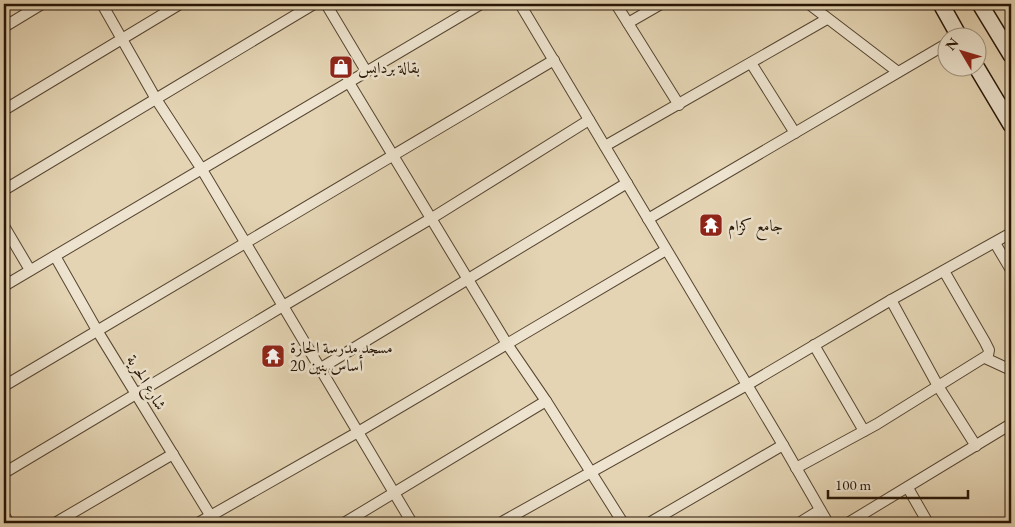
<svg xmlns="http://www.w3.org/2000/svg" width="1015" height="527" font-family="'EB Garamond',Amiri,serif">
<rect width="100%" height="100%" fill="#e4d4b3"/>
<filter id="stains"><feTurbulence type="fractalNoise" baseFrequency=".004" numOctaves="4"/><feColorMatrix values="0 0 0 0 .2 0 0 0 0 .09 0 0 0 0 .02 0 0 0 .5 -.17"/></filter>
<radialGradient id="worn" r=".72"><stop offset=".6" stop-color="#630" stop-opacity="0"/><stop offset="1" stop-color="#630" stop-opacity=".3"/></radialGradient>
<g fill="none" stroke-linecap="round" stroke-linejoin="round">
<g stroke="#564531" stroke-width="12">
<g id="street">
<polyline points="102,4 156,99 201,168 412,523"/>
<polyline points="326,4 366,71"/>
<polyline points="520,4 783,445 828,523"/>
<polyline points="616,4 679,105"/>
<polyline points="809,4 898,72"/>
<polyline points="628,23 661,4"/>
<polyline points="4,27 42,4"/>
<polyline points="751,63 795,133"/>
<polyline points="348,81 507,344 546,401 623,523"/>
<polyline points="4,110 180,4"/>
<polyline points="605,146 827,19"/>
<polyline points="4,190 314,4"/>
<polyline points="648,219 948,43"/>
<polyline points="4,226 30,270"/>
<polyline points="995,243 1011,270"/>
<polyline points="55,256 98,332 215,523"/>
<polyline points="4,286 481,4"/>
<polyline points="891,300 938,386 976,446"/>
<polyline points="814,345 864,431"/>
<polyline points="985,358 1011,370"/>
<polyline points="321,368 627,183"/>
<polyline points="4,386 554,60"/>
<polyline points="796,468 877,424 988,355 989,350 985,342 944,271"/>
<polyline points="4,473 283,306 432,218 589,120"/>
<polyline points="908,488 928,523"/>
<polyline points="4,515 9,523"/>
<polyline points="55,523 173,454"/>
<polyline points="198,523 358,432 666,250"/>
<polyline points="344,523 546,401"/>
<polyline points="500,523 747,385 891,300 1011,233"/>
<polyline points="649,523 783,445"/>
<polyline points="799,523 820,510"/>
<polyline points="848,523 1011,424"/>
</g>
</g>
<g stroke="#261506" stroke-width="18">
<g id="secondary">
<polyline points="941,4 960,38"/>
<polyline points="980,4 1011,55"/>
<polyline points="977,68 1011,125"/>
</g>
</g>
<use href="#street" stroke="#ede3ce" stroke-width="10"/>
<use href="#secondary" stroke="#ede3ce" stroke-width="15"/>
</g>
<defs>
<g id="shop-square" transform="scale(1.25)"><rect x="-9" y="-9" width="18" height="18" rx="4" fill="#8f2418" stroke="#ede3ce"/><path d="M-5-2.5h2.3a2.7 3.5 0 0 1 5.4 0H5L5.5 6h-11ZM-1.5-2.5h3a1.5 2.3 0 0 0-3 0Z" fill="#fff"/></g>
<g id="temple-square" transform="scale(1.25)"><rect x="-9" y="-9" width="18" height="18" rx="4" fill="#8f2418" stroke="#ede3ce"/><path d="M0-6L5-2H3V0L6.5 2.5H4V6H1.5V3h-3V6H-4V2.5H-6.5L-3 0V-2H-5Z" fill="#fff"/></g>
</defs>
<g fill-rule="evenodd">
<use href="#shop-square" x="341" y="67"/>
<use href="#temple-square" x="711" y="225"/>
<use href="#temple-square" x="273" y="356"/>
</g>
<g text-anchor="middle" stroke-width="5" stroke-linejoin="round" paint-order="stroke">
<g font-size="16" fill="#261506" stroke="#ede3ce" text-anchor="start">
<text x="358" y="73">بقالة بردايس</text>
<text x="728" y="231">جامع كزام</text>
<text x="290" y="353">مسجد مدرسة الحارة<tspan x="290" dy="18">20 أساس بنين</tspan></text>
</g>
<g font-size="16" fill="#261506" stroke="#ede3ce">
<text transform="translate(147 382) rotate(59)" y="6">شارع الحرية</text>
</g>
</g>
<rect width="1015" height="527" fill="none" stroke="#e4d4b3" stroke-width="20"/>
<rect x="5" y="5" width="1005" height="517" fill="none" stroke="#261506" stroke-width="2.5"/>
<rect x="10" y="10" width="995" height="507" fill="none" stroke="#261506"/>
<g transform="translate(962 52) rotate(308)"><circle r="24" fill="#ede3ce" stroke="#9d917e"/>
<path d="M0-4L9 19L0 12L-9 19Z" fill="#8f2418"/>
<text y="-8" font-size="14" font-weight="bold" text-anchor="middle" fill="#261506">N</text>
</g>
<path d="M828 490v8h140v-8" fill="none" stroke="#261506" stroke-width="2.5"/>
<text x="835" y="490" font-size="15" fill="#261506" stroke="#ede3ce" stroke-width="4" paint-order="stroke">100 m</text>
<rect width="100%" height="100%" filter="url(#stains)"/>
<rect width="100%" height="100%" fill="url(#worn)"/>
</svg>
